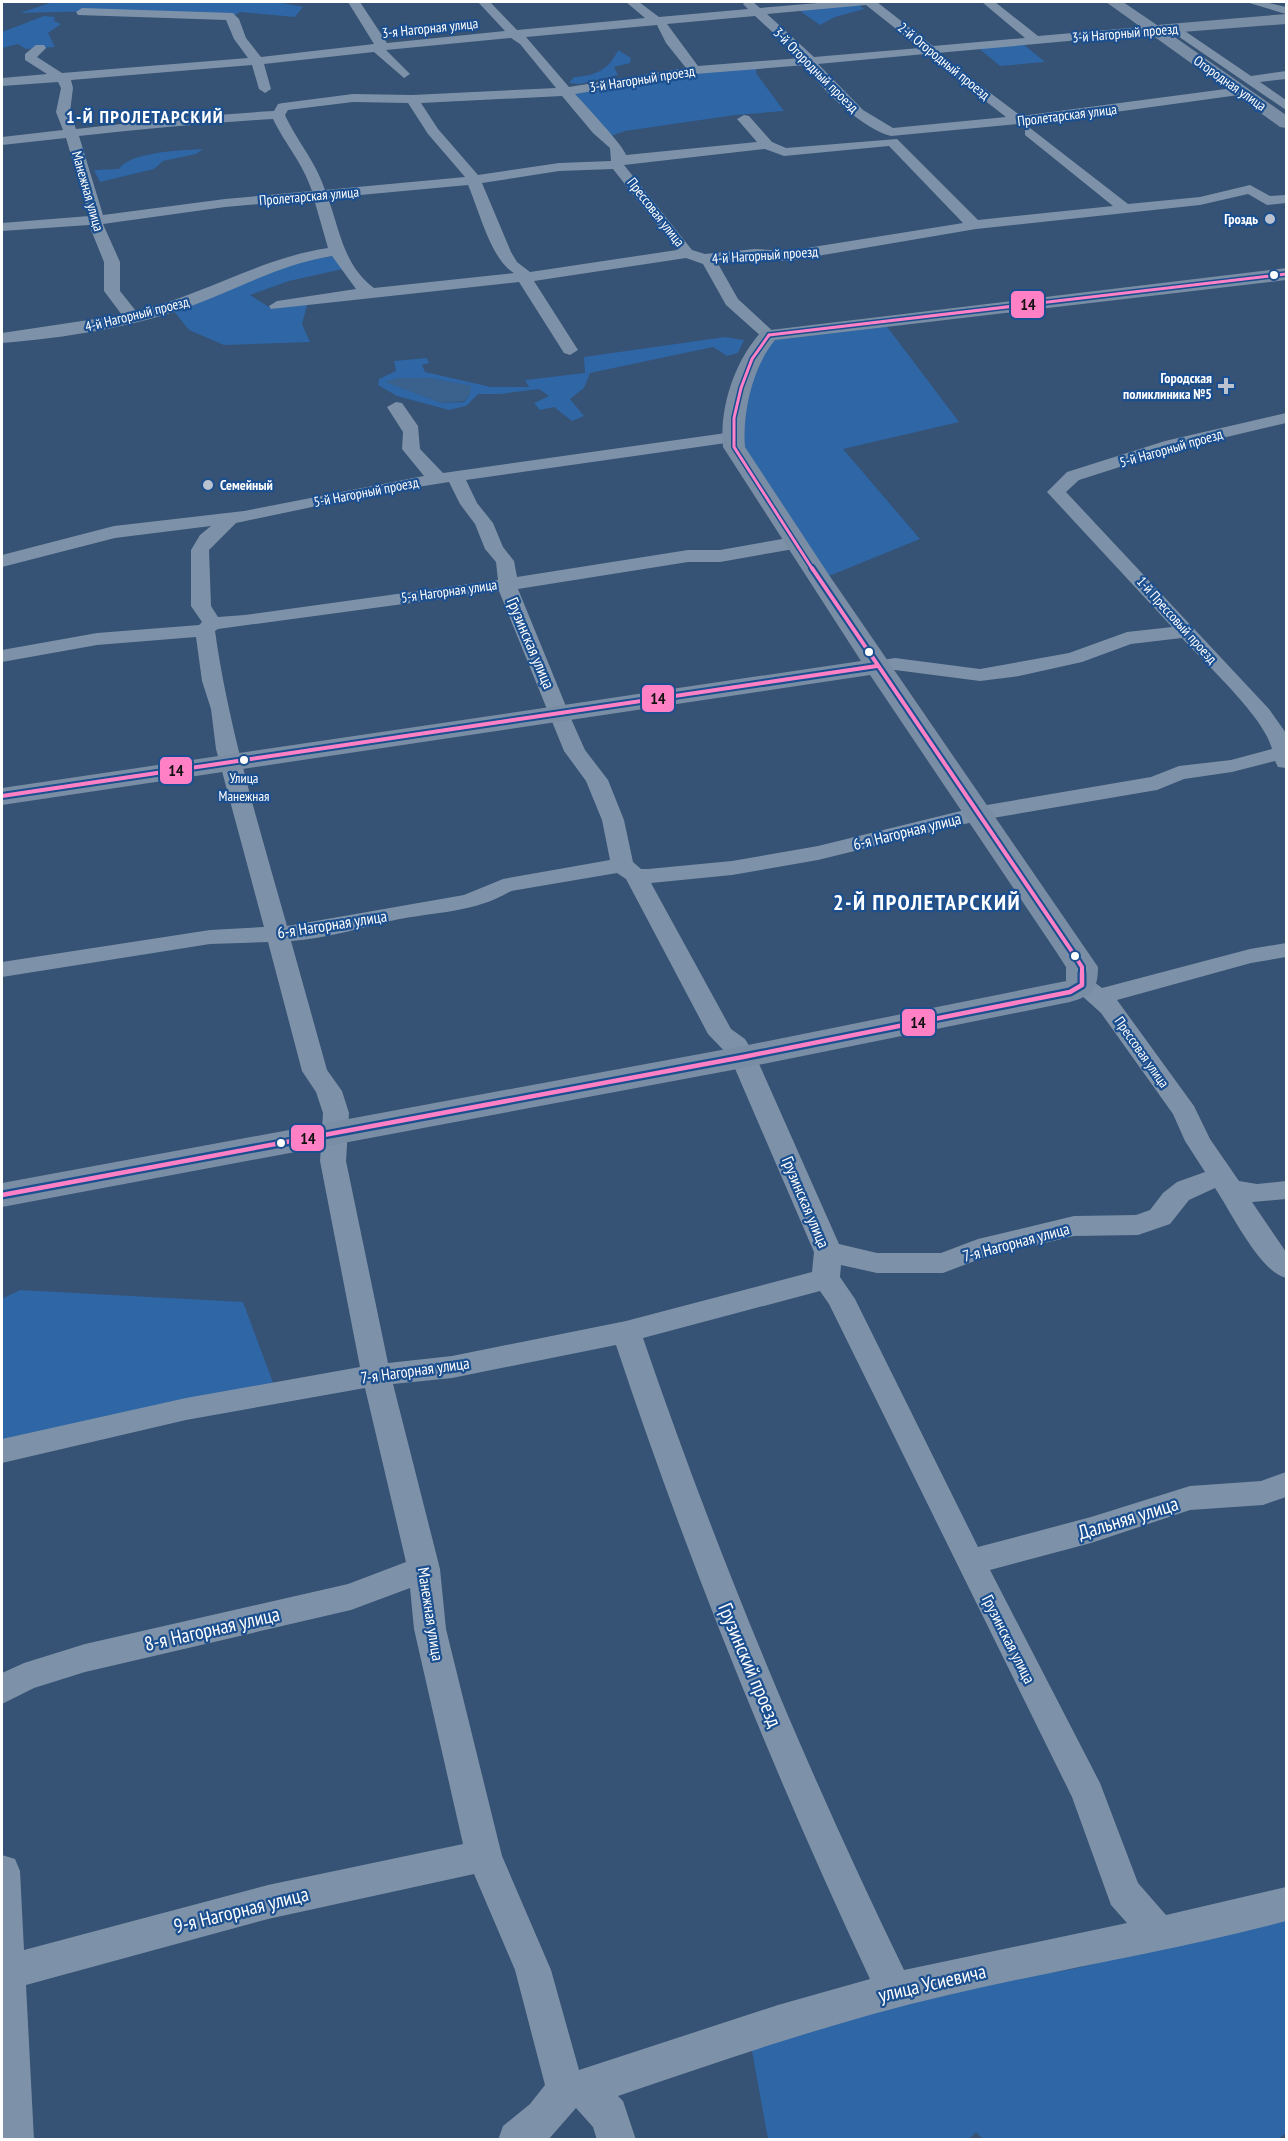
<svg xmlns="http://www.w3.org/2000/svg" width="1288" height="2141" font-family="'PT Sans Narrow',sans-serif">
<rect width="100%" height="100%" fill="#365274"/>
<g fill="#2f66a5" fill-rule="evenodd">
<polygon points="53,2 277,2 303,7 295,17 240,12 235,15 100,11 20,13"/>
<polygon points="858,4 864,9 835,17 820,25 800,11"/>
<polygon points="44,16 55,17 54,21 61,24 48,33 55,47 26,49 18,44 2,48 2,32"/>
<polygon points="1022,43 1045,62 1000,66 976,46"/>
<path d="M618,50L631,58L630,63L614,67L618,75L580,84L569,83L574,77C595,76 609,70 618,50Z"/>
<polygon points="757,67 756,73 784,111 735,115 625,131 608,137 572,91 661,75"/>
<path d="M203,149L196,154L163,161L154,169L100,182L94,170L119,169C129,152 183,150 203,149Z"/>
<polygon points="333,256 343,269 289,281 250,295 272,309 308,302 302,324 310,342 224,345 189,330 172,309 277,266"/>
<path d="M885,324L959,422L843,449L920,539L824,578L743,449C738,417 749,357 777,339Z"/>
<path d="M725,337L744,340L738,353L727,356L713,347L590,373L584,388L570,399L584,416L572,421L554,407L540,410L534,403L549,396L539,389L501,394H478L466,406L449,410L397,396L378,385L379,379L396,371L394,361L427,358L429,363L422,365L425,372L491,387H529L525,380L585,373L584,357ZM429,378L470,386V394L464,402L442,403L386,382Z"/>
<polygon points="20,1290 243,1302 275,1388 185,1403 2,1446 2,1299"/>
<polygon points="1286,1915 1286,2133 1278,2139 984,2140 976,2132 968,2140 768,2139 750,2040 955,1988 1073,1969 1163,1947 1214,1930"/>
</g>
<polygon fill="#3b618d" points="398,378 429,378 471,386 470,394 464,401 442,403 385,382"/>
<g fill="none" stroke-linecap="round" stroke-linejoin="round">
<g fill="#7d92a8" fill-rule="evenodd">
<path d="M348,2H360L387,43L505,31L478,2H490L517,30L645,18L626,2H639L659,17L748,9L743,4L745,2H753L760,8L829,2H877L933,46L1025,38L982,2H995L1038,36L1153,26L1157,27V33L937,53L1021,116L1241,87L1246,88V94L1050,121L891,136C865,130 819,89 806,65L695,74L575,94C585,105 623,145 626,155L757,142L737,119L744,115L749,116L772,142L786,148L897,139L978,220L1113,206L1025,135V129L1030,128L1128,204L1200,197L1250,185L1270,196L1286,195V203L1267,205L1248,194L1200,205L976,229L788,261L755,259L717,262L738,299L777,335L769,340L763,338L726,305L703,264L686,258L534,281L578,350L570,355L564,353L519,282L271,309L269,306L277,301L356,289L332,256C282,264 241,287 194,305C135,327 65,338 2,343V333L122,315L104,291V262L89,225L2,231V223L89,216L66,138L2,145V137L63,130L56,112L61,88L58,82L2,86V78L47,74L25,60V54L36,45H44L46,48L37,57L62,73L248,58L234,39L226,20L78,15L76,12L82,8L233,13L239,19L246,38L261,57L374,44ZM866,5L920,48L814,57L767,14ZM755,16L801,58L698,66L667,24ZM657,25L666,43L686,68L569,87L526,37ZM511,38L520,44L556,88L412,95L353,94L283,103L278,104L274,111C207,115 142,121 76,129L70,112L73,88L71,80L252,65L259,89L265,93L271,89L264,64L374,52L404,78L410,74L386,50ZM925,54L1006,117L893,128L863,110L818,64ZM562,96L593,133L610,148L611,161L559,163L478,175L438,129L421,103ZM353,102L408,103L428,134L465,177L325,190C315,160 298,143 285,115L288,110ZM273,119C286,146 302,161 312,191L225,199L103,215L79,136C144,129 208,123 273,119ZM889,146L963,223L788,251L755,249L705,254L692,250L624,165L765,149L784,156ZM613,169L677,250L530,272L517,262L511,252L482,183L559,171ZM468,185C479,210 491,260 514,273L374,288C344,266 340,231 328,198ZM314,199L328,248C260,258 202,296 136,311L120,291V262L103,224L225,207Z"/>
<polygon points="1246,2 1264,2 1286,7 1286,14"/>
<polygon points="1176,25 1251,76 1286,71 1286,79 1260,82 1286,100 1286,110 1172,32 1172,26"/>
<path d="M396,402L402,403L418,426L420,449L443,473L733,432L742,437L733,442L466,480L477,503L493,523L503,547L514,561L517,577L688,550H720L794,537L803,543L794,549L720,562H688L518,589L572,721L585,750L608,780L624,820L633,862L641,869H648L732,861L818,846L981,806L1151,777L1179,766L1231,760L1272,749C1265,718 1205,663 1182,638L1131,644L1082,662L1019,676L980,681L895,670H870L867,666L870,662L895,658L980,669L1069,653L1127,632L1172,627L1047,492L1067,472L1165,441L1286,413V423L1176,449L1079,480L1066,492L1269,709L1286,733V768L1278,767L1275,761L1232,772L1184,779L1157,790L981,820L818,860L732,875L651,883L731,1029L745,1039L756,1057L839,1244L877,1253H941L978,1239L1074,1216L1136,1215L1150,1210L1163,1193L1177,1182L1205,1172L1185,1141L1173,1114L1101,1013L1070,985L1073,980C1086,976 1092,980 1102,988L1250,949L1286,943V957L1251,963L1117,1000L1194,1106L1210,1139L1239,1181L1257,1184L1286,1181V1199L1252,1202L1286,1252V1278C1260,1272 1231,1212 1215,1188L1189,1200L1170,1224L1138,1235L1074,1236L985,1257L943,1273H877L841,1265L840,1277L855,1299L978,1547L1091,1517L1190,1486L1261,1481L1286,1472V1497L1263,1505L1190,1510L1091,1543L990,1570L1100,1783L1138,1883L1166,1915L1286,1887V1921C1174,1951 1058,1969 944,1996C833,2022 726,2059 618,2096L623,2101L636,2140H597L593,2127L576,2108L548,2140H498L503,2126L530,2104L545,2085L515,1970L474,1874L268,1919L26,1985L34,2140H2V1855L15,1859L20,1871L24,1950L268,1885L463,1844L414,1629L410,1588L351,1610L85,1672L34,1688L2,1704V1673L24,1663L85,1644L348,1584L406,1562L365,1388L186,1420L2,1463V1439L186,1398L360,1367L320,1161L323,1113L316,1092L302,1071L268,942L210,944L2,977V962L210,930L264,927L216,749L211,709L202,681L196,637L97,645L2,662V650L97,633L199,625L202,622L191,606V550L200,535L211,526L115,538L2,567V555L114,526L244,511L424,476L402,449L403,432L387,407ZM449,482L460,504L475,524L485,549L496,562L498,580L245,615L218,617L211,606L209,550L236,523L374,494ZM499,591L564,751L586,781L602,820L610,860L503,879L464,895L287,926C260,829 229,731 215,631L218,629ZM617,873L626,879L708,1034L730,1057L814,1252L812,1272L626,1321L452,1356L388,1363L346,1161L349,1113L342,1091L327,1070L291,941C326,939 362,927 395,920C435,912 475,913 511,891ZM820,1291L829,1304L1072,1797L1111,1905L1127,1923L904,1970C804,1764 717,1554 643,1338ZM616,1345C688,1561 773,1772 870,1979L778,2005L579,2070L551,1970L502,1856L446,1629L440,1569L393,1384L452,1378Z"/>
</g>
<g fill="#798da4" fill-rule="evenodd">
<polygon points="1106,2 1123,2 1157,25 1286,14 1286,24 1169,33 1286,115 1286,128 1280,127"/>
<path d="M1286,268V280L775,340C753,366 742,413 745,447L829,575L1098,967C1098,989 1092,996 1070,1002L743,1068L2,1207V1183L743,1046L1066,981V967L1057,953L870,675L2,805V788L861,661L723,447C719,407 735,360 762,331Z"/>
</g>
<g stroke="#1b4f8f" stroke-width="6">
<g id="bus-1-far2">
<polyline points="769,335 1286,274"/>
<polyline points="769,335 752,359 741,388 734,418 734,447 813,570"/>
</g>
</g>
<g stroke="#1b4f8f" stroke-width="8">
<g id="bus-1-far1">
<polyline points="812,568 1073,953 1082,967 1082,974"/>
<polyline points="2,796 877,666"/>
</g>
</g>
<g stroke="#1b4f8f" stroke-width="9">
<polyline id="bus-1" points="2,1195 743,1057 1070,992 1082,985 1082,973"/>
</g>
<use href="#bus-1-far2" stroke="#ff80c5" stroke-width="3"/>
<use href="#bus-1-far1" stroke="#ff80c5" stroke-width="4"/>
<use href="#bus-1" stroke="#ff80c5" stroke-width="4.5"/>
</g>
<g fill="#b9c2ce" stroke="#1b4f8f" stroke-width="2">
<circle cx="1270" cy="219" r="6"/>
<path d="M1223 377h6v6h6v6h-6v6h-6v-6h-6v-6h6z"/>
<circle cx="208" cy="485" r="6"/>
</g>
<g fill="#fff" stroke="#1b4f8f" stroke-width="2">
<circle cx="1274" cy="275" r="5"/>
<circle cx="869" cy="652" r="5"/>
<circle cx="244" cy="760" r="5"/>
<circle cx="1075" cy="956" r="5"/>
<circle cx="281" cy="1143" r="5"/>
</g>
<g text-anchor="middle" stroke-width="4.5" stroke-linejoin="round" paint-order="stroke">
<g font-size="14" fill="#fff" stroke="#1b4f8f">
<text transform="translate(430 28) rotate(-6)" y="5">3-я Нагорная улица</text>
<text transform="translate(1125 33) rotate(-5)" y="5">3-й Нагорный проезд</text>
<text transform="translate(944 61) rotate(39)" y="5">2-й Огородный проезд</text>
<text transform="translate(816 70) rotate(45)" y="5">3-й Огородный проезд</text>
<text transform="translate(642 79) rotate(-9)" y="5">3-й Нагорный проезд</text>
<text transform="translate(1230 83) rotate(35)" y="5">Огородная улица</text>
<text transform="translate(1067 115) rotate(-7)" y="5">Пролетарская улица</text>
<text transform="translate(88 191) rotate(74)" y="5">Манежная улица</text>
<text transform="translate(309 196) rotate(-5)" y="5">Пролетарская улица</text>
<text transform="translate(656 212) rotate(52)" y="5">Прессовая улица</text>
<text transform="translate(765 255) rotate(-4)" y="5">4-й Нагорный проезд</text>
<text transform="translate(137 314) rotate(-14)" y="5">4-й Нагорный проезд</text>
<text transform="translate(1171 448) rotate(-16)" y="5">5-й Нагорный проезд</text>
<text transform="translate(366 492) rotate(-11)" y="5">5-й Нагорный проезд</text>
<text transform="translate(449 591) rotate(-8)" y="5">5-я Нагорная улица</text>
<text transform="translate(1177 620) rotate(48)" y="5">1-й Прессовый проезд</text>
<text transform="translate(1142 1052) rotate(55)" y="5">Прессовая улица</text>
</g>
<g font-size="14" font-weight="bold" fill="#fff" stroke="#1b4f8f" text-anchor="end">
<text x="1258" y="224">Гроздь</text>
<text x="1212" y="383">Городская<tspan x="1212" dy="16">поликлиника №5</tspan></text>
<text x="220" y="490" text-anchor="start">Семейный</text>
</g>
<g font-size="14" fill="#fff" stroke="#1b4f8f">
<text x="244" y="783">Улица<tspan x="244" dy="18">Манежная</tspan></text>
</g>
<g font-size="16" fill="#fff" stroke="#1b4f8f">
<text transform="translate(531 643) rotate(67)" y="6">Грузинская улица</text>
<text transform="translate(907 831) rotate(-14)" y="6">6-я Нагорная улица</text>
<text transform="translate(332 924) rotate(-9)" y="6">6-я Нагорная улица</text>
<text transform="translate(806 1202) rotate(67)" y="6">Грузинская улица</text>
<text transform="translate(1016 1242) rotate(-15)" y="6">7-я Нагорная улица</text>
<text transform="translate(415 1370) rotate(-8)" y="6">7-я Нагорная улица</text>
<text transform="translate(431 1614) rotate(81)" y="6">Манежная улица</text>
<text transform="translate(1009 1639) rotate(63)" y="6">Грузинская улица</text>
</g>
<g font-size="18" font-weight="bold" letter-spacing="1.5" fill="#fff" stroke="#1b4f8f">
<text x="145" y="123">1-Й ПРОЛЕТАРСКИЙ</text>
</g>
<g font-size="20" fill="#fff" stroke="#1b4f8f">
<text transform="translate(1128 1518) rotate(-17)" y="7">Дальняя улица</text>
<text transform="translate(212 1629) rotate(-13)" y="7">8-я Нагорная улица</text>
<text transform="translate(750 1665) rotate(67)" y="7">Грузинский проезд</text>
<text transform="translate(241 1910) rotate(-14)" y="7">9-я Нагорная улица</text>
<text transform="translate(932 1983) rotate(-13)" y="7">улица Усиевича</text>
</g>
<g font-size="22" font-weight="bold" letter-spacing="1.5" fill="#fff" stroke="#1b4f8f">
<text x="927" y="910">2-Й ПРОЛЕТАРСКИЙ</text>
</g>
</g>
<g stroke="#1b4f8f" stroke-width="2">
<rect x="1010" y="290" width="35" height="29" rx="6" fill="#ff80c5"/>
<rect x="641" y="684" width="34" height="29" rx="6" fill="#ff80c5"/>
<rect x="159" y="756" width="34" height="29" rx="6" fill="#ff80c5"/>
<rect x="901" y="1008" width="35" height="29" rx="6" fill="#ff80c5"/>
<rect x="290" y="1124" width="35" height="28" rx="6" fill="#ff80c5"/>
</g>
<g font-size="16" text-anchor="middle" font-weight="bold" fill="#111">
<text x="1028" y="310">14</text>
<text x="658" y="704">14</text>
<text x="176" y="776">14</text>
<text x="918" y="1028">14</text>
<text x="308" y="1144">14</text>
</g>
<rect width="1288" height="2141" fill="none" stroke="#ffffff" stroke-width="6"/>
</svg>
